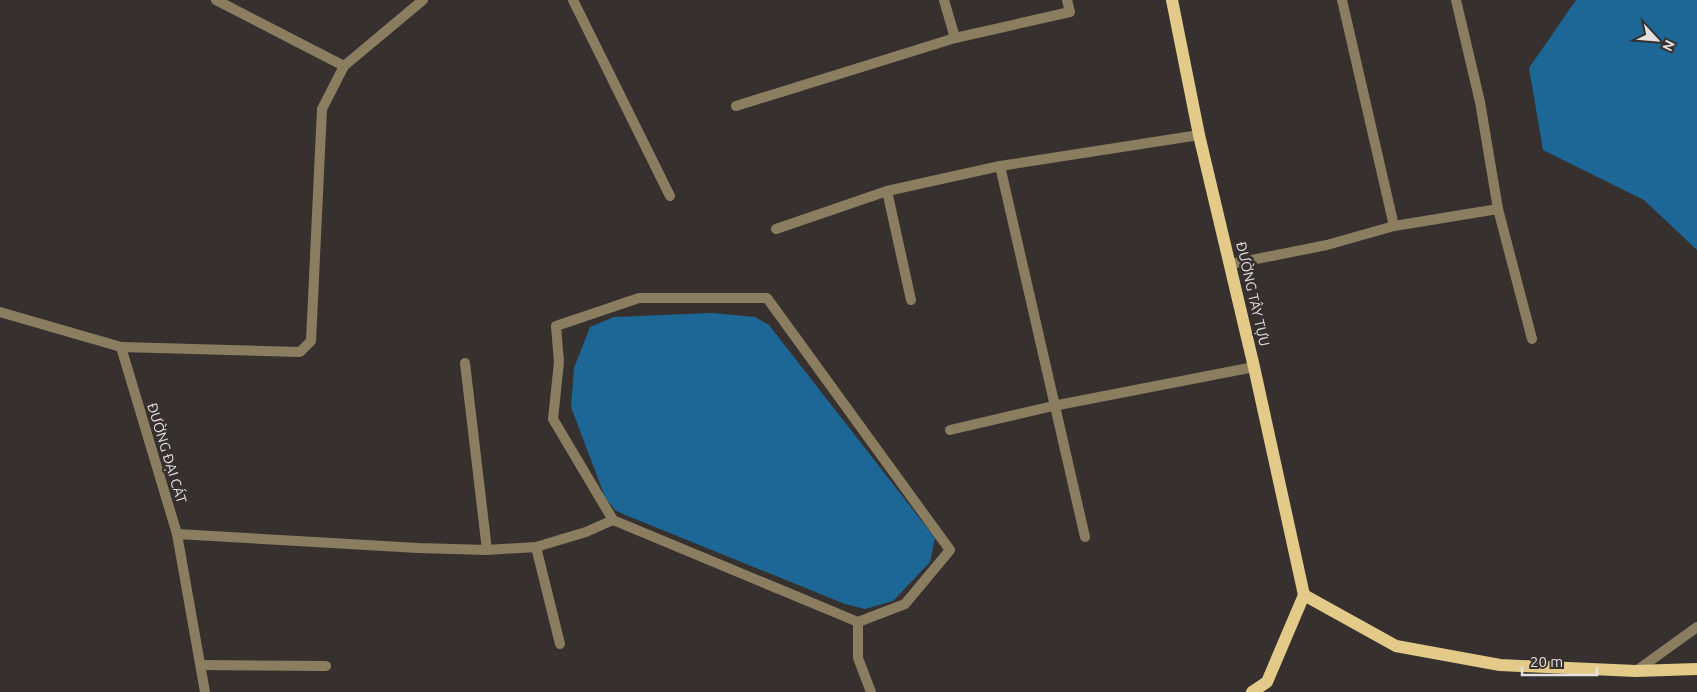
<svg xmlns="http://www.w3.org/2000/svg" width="1697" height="692" font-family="Ubuntu,sans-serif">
<rect width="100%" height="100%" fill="#36312f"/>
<g fill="#1c6796">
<polygon points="1576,0 1697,0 1697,250 1644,200 1543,150 1529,68"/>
<polygon points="712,313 755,317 769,325 935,538 930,562 893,601 865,609 845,604 623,514 615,510 605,497 571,407 574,368 590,327 614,317"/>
</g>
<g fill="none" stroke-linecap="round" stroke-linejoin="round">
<g stroke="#8b7e60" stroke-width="10">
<polyline points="955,38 1070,12 1067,0"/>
<polyline points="858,622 858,658 871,692"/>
</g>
<g stroke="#8b7e60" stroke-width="10">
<polyline points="216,0 344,66"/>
<polyline points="573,0 670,196"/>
<polyline points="1342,0 1394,226"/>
<polyline points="1456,0 1480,102 1498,209 1532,339"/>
<polyline points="736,106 955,38 944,0"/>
<polyline points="1000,166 1085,537"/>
<polyline points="776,229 887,191"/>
<polyline points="1231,264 1327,245 1394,226 1498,209"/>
<polygon points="639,298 767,298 950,550 905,604 858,622 613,520 553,419 559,362 556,326"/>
<polyline points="911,300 887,191 1000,166 1199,135"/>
<polyline points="0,312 121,347 177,534 205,692"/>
<polyline points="121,347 300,352 311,341 322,109 344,66 423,0"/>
<polyline points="465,363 487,550"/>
<polyline points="950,430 1053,406 1254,367"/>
<polyline points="177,534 418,548 487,550 536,547 586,532 613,520"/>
<polyline points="536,547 560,644"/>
<polyline points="201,665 326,666"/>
<polyline points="1636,671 1697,627"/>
</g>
<g stroke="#e4ca89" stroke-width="12">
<polyline points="1172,0 1199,135 1254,367 1304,595"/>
<polyline points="1304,595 1396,646 1500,665 1636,671 1697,669"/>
<polyline points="1252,692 1267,682 1304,595"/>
</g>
</g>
<g text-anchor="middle" stroke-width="5" stroke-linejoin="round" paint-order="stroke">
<g font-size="14" fill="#e4e1e0" stroke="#36312f">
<text transform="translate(1253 294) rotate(77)" y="5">ĐƯỜNG TÂY TỰU</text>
<text transform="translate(167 453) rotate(73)" y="5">ĐƯỜNG ĐẠI CÁT</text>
</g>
</g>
<g transform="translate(1657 40) rotate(116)" stroke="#36312f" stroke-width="4" paint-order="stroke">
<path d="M0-4L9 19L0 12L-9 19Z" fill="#e4e1e0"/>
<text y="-8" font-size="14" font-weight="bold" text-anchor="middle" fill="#e4e1e0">N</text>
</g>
<path d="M1522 667v8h75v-8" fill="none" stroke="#e4e1e0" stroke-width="2.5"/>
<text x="1530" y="667" font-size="15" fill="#e4e1e0" stroke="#36312f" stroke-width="4" paint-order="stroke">20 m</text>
</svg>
